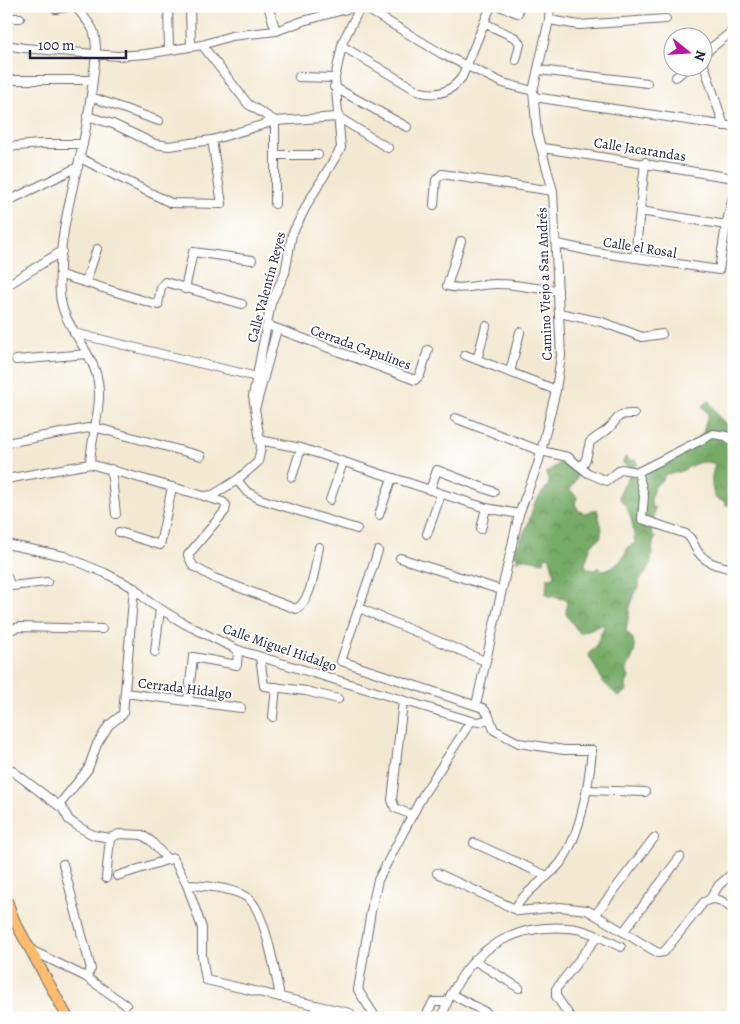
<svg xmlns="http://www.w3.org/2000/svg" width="740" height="1024" font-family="Alegreya,serif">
<defs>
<pattern id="forest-crowns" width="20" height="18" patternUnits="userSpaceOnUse" patternTransform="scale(1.25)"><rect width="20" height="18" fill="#77ab67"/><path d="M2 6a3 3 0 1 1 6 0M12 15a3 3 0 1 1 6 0" fill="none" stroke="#618b56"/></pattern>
</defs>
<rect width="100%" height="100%" fill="#fff"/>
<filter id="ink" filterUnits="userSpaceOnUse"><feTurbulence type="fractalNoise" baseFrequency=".02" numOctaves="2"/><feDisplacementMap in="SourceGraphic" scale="10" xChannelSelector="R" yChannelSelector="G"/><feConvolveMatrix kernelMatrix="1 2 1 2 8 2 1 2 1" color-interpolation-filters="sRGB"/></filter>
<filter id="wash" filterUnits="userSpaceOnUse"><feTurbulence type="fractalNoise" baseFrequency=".0096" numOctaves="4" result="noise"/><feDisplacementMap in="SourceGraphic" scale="20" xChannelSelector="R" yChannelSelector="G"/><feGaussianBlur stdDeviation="1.12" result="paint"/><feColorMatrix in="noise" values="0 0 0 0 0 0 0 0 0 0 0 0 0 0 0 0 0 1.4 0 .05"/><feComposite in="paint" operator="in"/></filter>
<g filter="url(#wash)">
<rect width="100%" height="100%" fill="#f3e9d2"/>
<path fill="url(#forest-crowns)" stroke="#4c6651" d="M709,401C715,411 721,425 734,426V506L726,505L724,501L716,499C710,487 711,476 715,464C693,456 690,474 665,474L663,480C652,485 650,497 652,508L655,507L651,533L655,537C649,555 656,566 639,580V588L636,590L630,607L626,631L633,639L635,651L626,671L629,677L626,685L627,691L619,697L604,683L588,654L595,648L605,624L579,633L566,614L567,600L546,595L547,578L554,577L555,575L549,556L545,557L544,562L521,558L517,563V556L509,554L519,543L528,524L534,504L549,484L546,473L563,460L584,470L577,477L570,490L577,497L575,504L579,511L585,513L597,509L602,529L600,538L591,545L585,564L587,568L594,570L599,567L602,570C615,569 624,559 628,547L635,543C633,527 632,510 619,498C620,485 632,478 631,466L628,467L623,463L625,457L631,461L635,459L638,465L636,467L638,470L666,460L673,459L703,433L708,414L702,406Z"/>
</g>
<g filter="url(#ink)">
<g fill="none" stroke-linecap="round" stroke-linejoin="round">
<g stroke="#6b6870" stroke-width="10">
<g id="minor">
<path d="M75,6C92,27 96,27 96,54C92,87 89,120 81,152C70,199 57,246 60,294C62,323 86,344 95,370C106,400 91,433 90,464"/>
<polyline points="168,6 169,50"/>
<polyline points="190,6 191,46"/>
<polyline points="268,6 276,31"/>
<polyline points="362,6 442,54 503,83 533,91"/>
<polyline points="499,6 518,13"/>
<polyline points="56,9 71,6"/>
<polyline points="6,18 20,18"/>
<polyline points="549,20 579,25 666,19"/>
<polyline points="484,23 516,38 520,44 516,60"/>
<polyline points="6,45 24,48 118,56 146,54 202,45 231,36 276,31 303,21 358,6"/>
<polyline points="202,45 248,104 275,121 338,117 388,148"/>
<path d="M342,46L418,91C436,97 451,92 462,77L491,6"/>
<polyline points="702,55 734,30"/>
<polyline points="702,59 724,126"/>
<polyline points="539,70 647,83"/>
<polyline points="299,77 335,78"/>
<polyline points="676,77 687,68"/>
<polyline points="6,80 93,80"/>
<polyline points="334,87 407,127"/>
<polyline points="91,97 159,121"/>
<polyline points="534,97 734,127"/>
<polyline points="87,116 113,124 155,144 169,146 212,140 275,121 275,204"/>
<polyline points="6,147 40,144 83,144"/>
<polyline points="543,148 734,178"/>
<polyline points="275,155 318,155"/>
<polyline points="80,158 171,203 222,204 212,140"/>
<polyline points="6,202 78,167"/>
<polyline points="434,205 436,180 442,174 553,191"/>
<polyline points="640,211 726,225"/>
<path d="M461,241L447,286C465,291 481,283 498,284C518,284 538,290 558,290"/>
<polyline points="558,244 595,252 719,270 726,225 734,193"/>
<polyline points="635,258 645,162"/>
<polyline points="61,275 158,305 161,287 165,282 242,304"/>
<polyline points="86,281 97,249"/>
<polyline points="6,286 62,251"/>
<polyline points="185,289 193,252 252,260"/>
<polyline points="559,313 602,322 642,337 662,334"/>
<polyline points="267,325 415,380 420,375 428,350"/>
<polyline points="74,333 257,377"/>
<polyline points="465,355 556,390"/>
<polyline points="16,360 87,354"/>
<polyline points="477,360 486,326"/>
<polyline points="510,372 520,332"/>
<polyline points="256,406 277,329"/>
<path d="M455,418L541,451L568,457L588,473L607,481L621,469L638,472L644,496L642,519L686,534C692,538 692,541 695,547C703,563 718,566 734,569"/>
<polyline points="259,440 301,448 486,508 519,514"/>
<polyline points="6,443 94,427 201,456"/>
<path d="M582,466L586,459L590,442C596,437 602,434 607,430C620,420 613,413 634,414"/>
<polyline points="111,469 116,514"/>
<polyline points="638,472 713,434 726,436 734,442"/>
<polyline points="292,477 301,448"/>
<polyline points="6,479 90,464 204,496 213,495 237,480 258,462 261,447 253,396 271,303 285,273 292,234 309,201 341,148 335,78 343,41 361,6"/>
<polyline points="237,480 247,492 260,499 357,529"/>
<polyline points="430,490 437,470 494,492"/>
<path d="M206,497L223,502L226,505L225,511L188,555L193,566L214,578L296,609C313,599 315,565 319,547"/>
<polyline points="330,500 343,462"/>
<polyline points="379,515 392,478"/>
<polyline points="481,529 486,508"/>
<polyline points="119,532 160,545 172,487"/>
<polyline points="427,534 441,494"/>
<polyline points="6,544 64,556 105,573 134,588 149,602 185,624 238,650 471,721 479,722 489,719"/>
<path d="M378,551L341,661L483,708L488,714L494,730L519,743L564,750H592C589,783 580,843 556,868C545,879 521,895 515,909"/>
<polyline points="400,558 501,590"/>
<polyline points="6,575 11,586 47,582"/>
<polyline points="359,608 485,661"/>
<polyline points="6,631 19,627 102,629"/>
<polyline points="155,652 160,609"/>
<polyline points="260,657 264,686 306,691 338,699"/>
<polyline points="125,693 241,708"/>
<polyline points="188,701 193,657 237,665 238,650"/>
<polyline points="403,701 392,800 395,808 412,815"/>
<polyline points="476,705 519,514 538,464 556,390 561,356 553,191 537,133 533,91 549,20 550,6"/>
<polyline points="273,717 276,687"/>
<polyline points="6,766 63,809 69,820 79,827 93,835 110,838 119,834 142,835 151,841 168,860"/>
<polyline points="587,790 645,792"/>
<polyline points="59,805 88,769 97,744 109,725 123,714 134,588"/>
<polyline points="474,843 547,876"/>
<polyline points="63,864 91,969 86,977"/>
<path d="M437,873L519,911L560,907L587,910L658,953L664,952L704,902C716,895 725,902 734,911"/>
<path d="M117,876L173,858L187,885C207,886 231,887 248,898C265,910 276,976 280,997"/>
<polyline points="106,878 110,838"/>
<polyline points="187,885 202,928 202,956 206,980 350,1013"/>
<polyline points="710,899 719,885 734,872"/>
<polyline points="596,914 654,838"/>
<polyline points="624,931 680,857"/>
<polyline points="31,950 86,977 126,1005"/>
<polyline points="474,960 519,988"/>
<polyline points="451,994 487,1013"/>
<polyline points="316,1018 316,1005"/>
<polyline points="376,1018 358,990 371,911 378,880 423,795 471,721"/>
<polyline points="425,1018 433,1002 447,1002"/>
<path d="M443,1018C444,1006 450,996 456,986C478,945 520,924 568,928C587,929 604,939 621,947"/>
<polyline points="571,1018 556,996 556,989 598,936"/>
</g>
</g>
<g stroke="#6b6870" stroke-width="12">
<polyline id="major" points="6,898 14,920 68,1018"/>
</g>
<use href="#minor" stroke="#fff" stroke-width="8"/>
<use href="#major" stroke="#fdbc70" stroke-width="10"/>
</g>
</g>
<g text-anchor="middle" stroke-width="4" stroke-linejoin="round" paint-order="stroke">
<g font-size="14" fill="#22223b" stroke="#fff">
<text transform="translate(640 149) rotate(9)" y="5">Calle Jacarandas</text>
<text transform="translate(640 247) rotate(9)" y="5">Calle el Rosal</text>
<text transform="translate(544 284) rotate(-92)" y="5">Camino Viejo a San Andrés</text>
<text transform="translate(266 287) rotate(-75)" y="5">Calle Valentín Reyes</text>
<text transform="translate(361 347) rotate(20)" y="5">Cerrada Capulines</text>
<text transform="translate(280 647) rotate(19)" y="5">Calle Miguel Hidalgo</text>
<text transform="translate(185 688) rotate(7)" y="5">Cerrada Hidalgo</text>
</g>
</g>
<rect width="740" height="1024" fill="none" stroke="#fff" stroke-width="25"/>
<g transform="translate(688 52) rotate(107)"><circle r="24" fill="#ffffff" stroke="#a7a7b1"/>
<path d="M0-4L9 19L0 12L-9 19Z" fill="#b5179e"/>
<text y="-8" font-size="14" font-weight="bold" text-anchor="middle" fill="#22223b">N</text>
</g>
<path d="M30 50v8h96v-8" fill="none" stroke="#22223b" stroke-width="2.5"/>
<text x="38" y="50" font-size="15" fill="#22223b" stroke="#ffffff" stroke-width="4" paint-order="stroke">100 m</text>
</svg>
